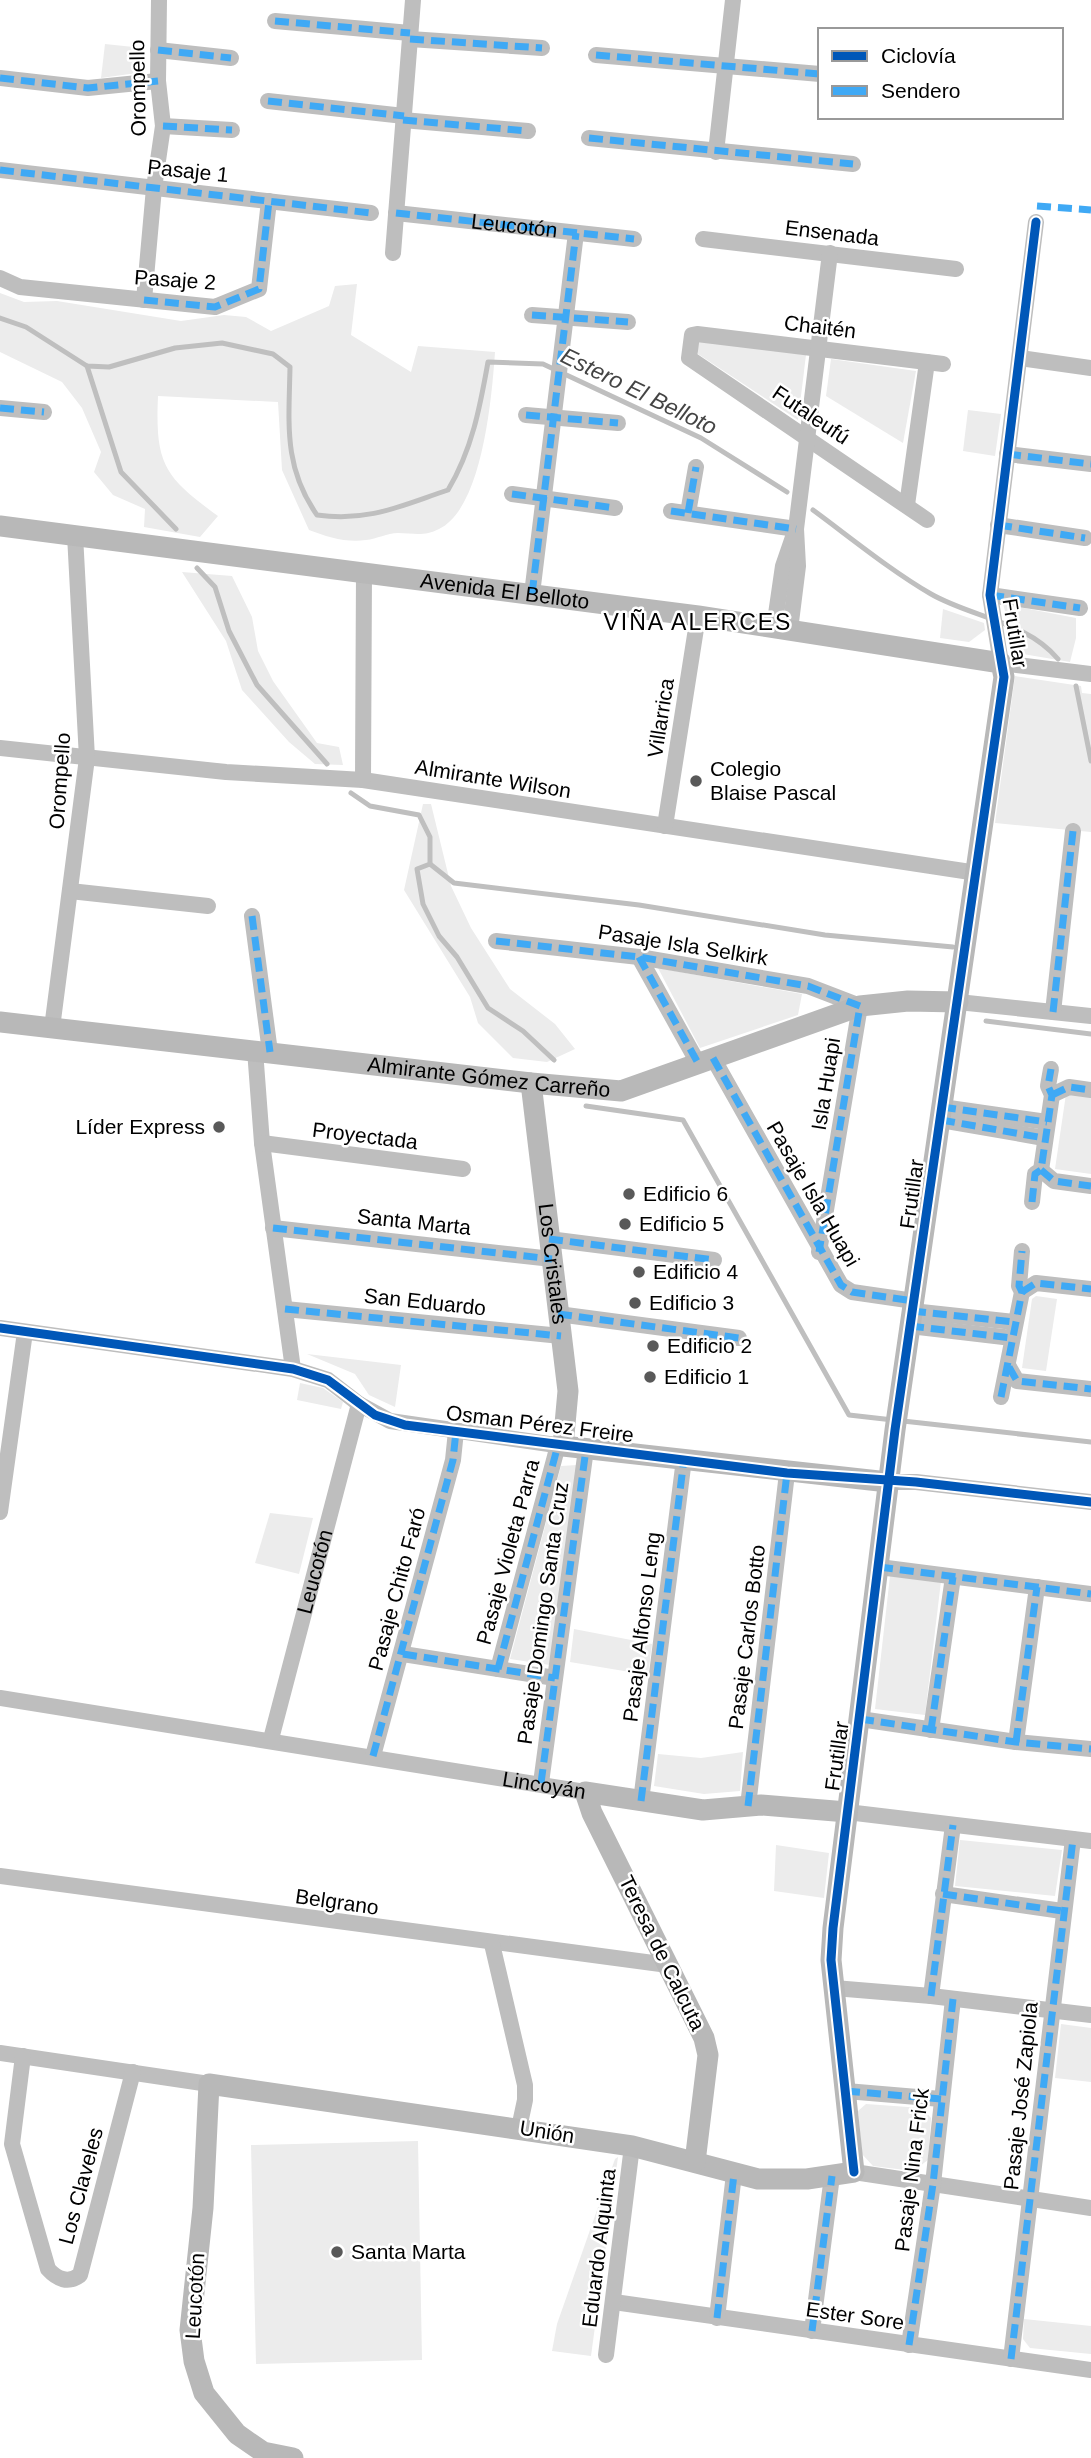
<svg xmlns="http://www.w3.org/2000/svg" width="1091" height="2458" font-family="Helvetica,sans-serif">
<rect width="100%" height="100%" fill="#fff"/>
<g fill="#ececec">
<polygon points="105,44 143,48 144,72 101,78"/>
<path d="M357,284L351,335L411,372L418,346L495,352C492,395 483,508 439,529C424,537 413,533 398,533C387,533 377,539 366,540C347,543 327,537 309,530L282,470L278,402L158,396C155,464 164,477 218,516L200,537L144,527L145,509L113,495L94,472L101,452L82,408L62,382L0,352V293L24,302L57,301L181,321L224,315L246,317L271,331L329,306L335,286Z"/>
<polygon points="702,341 806,355 798,420 698,354 696,344"/>
<polygon points="831,359 916,371 903,443 826,396"/>
<polygon points="968,410 1001,414 995,456 963,451"/>
<polygon points="182,572 232,576 252,617 258,651 273,681 317,743 339,747 343,765 315,764 289,742 242,690 226,641"/>
<polygon points="1003,604 1076,618 1076,638 1070,662 1017,653"/>
<polygon points="943,609 984,623 985,630 969,642 940,638"/>
<polygon points="1015,676 1081,686 1082,693 1091,694 1091,832 995,823"/>
<polygon points="423,804 431,804 451,886 471,928 510,989 555,1024 575,1049 547,1062 513,1058 478,1023 470,997 404,890"/>
<polygon points="658,968 802,994 798,1015 700,1048"/>
<polygon points="1066,1094 1091,1096 1091,1174 1055,1169"/>
<polygon points="1036,1296 1057,1299 1046,1371 1022,1368 1032,1299"/>
<polygon points="307,1354 401,1365 395,1407 369,1395 355,1374"/>
<polygon points="300,1383 323,1388 343,1402 341,1409 297,1400"/>
<polygon points="577,1465 550,1665 510,1659 561,1466"/>
<polygon points="270,1513 313,1518 299,1574 255,1563"/>
<polygon points="890,1576 941,1581 925,1715 875,1709"/>
<polygon points="574,1629 652,1644 648,1675 570,1662"/>
<polygon points="743,1752 740,1791 704,1794 654,1786 658,1754 701,1758"/>
<polygon points="960,1840 1062,1850 1055,1896 955,1886"/>
<polygon points="776,1845 829,1853 824,1898 774,1891"/>
<polygon points="1061,2024 1091,2028 1091,2082 1055,2078"/>
<polygon points="866,2104 922,2108 931,2118 928,2160 913,2171 873,2166 862,2154 858,2111"/>
<polygon points="418,2141 422,2360 256,2364 251,2145"/>
<polygon points="618,2157 591,2356 552,2351 557,2324 615,2159"/>
<polygon points="1024,2319 1091,2326 1091,2354 1030,2348 1023,2339"/>
</g>
<g fill="none" stroke-linecap="round" stroke-linejoin="round">
<g stroke="#bfbfbf" stroke-width="5">
<path d="M0,318L26,327L87,366L109,367L175,348L222,343L273,354L290,367C289,423 283,467 317,515C369,522 400,506 448,490C472,450 480,407 488,362L543,364L701,438L787,492"/>
<polyline points="87,366 121,472 176,529"/>
<path d="M813,510C851,538 890,570 931,594C973,618 1026,621 1058,659"/>
<polyline points="197,568 215,587 229,631 257,685 327,764"/>
<polyline points="1076,686 1091,761"/>
<polyline points="351,793 370,806 419,815 430,837 430,864 417,869 423,904 439,936 457,957 488,1008 523,1031 554,1060"/>
<polyline points="430,864 454,883 639,905 825,935 953,947"/>
<polyline points="986,1021 1091,1034"/>
<polyline points="586,1106 683,1120 849,1415 893,1420"/>
<polyline points="903,1421 1091,1442"/>
</g>
<g stroke="#bebebe" stroke-width="16">
<polyline points="275,21 410,33"/>
<polyline points="410,39 542,48"/>
<polyline points="158,50 231,58"/>
<polyline points="596,55 820,74"/>
<polyline points="0,78 88,88 158,81"/>
<polyline points="268,101 404,116"/>
<polyline points="403,120 528,131"/>
<polyline points="163,126 232,130"/>
<polyline points="589,138 853,164"/>
<polyline points="716,152 733,0"/>
<polyline points="0,170 371,213"/>
<path id="s1" d="M396,213L634,239"/>
<polyline points="1036,222 990,595 1001,663 1091,674"/>
<polyline points="703,239 956,269"/>
<polyline points="393,253 413,0"/>
<polyline points="0,278 20,287 215,307 259,289 269,201"/>
<polyline points="144,300 154,188 163,126 158,81 159,0"/>
<polyline points="532,315 628,322"/>
<polyline points="1020,358 1091,368"/>
<polyline points="0,408 44,412"/>
<polyline points="526,415 618,423"/>
<polyline points="1007,454 1091,464"/>
<polyline points="512,494 615,508"/>
<polyline points="907,505 927,362"/>
<polyline points="671,511 796,529"/>
<polyline points="688,513 696,467"/>
<polyline points="927,520 689,358 692,335 697,334 943,364"/>
<polyline points="998,525 1085,538"/>
<polyline points="532,594 576,233"/>
<polyline points="990,595 1080,608"/>
<polyline points="774,628 783,566 793,537"/>
<polyline points="790,630 798,566 796,529 830,253"/>
<polyline points="0,748 226,772 363,780 977,873"/>
<polyline points="363,780 364,571"/>
<polyline points="665,826 698,616"/>
<polyline points="70,891 208,906"/>
<polyline points="252,916 270,1052"/>
<polyline points="496,941 639,957 808,986 860,1006 819,1252"/>
<polyline points="639,957 698,1063"/>
<polyline points="958,1002 1091,1016"/>
<polyline points="1053,1012 1073,831"/>
<polyline points="52,1028 87,758 75,535"/>
<polyline points="255,1050 262,1143 293,1369"/>
<polyline points="713,1058 841,1285 852,1292 914,1301"/>
<polyline points="1052,1095 1069,1087 1091,1090"/>
<polyline points="942,1107 1047,1122"/>
<polyline points="941,1120 1044,1138"/>
<polyline points="262,1143 463,1169"/>
<polyline points="1041,1170 1054,1181 1091,1186"/>
<polyline points="1032,1202 1035,1174 1041,1170 1052,1095 1048,1086 1051,1069"/>
<polyline points="273,1228 552,1259"/>
<polyline points="549,1239 714,1260"/>
<polyline points="1022,1292 1036,1283 1091,1289"/>
<polyline points="285,1309 561,1336"/>
<polyline points="912,1311 1014,1322"/>
<polyline points="558,1314 739,1338"/>
<polyline points="910,1326 1012,1338"/>
<polyline points="0,1328 293,1369 328,1380 359,1404 390,1421 563,1446"/>
<polyline points="1009,1367 1017,1381 1091,1389"/>
<polyline points="1001,1397 1022,1292 1019,1286 1022,1251"/>
<polyline points="888,1482 916,1482 1091,1502"/>
<polyline points="0,1512 25,1332"/>
<polyline points="879,1567 1091,1594"/>
<polyline points="403,1654 555,1678"/>
<polyline points="498,1669 558,1445"/>
<path id="s2" d="M0,1698L585,1792"/>
<polyline points="860,1719 1016,1742 1091,1749"/>
<polyline points="931,1730 953,1577"/>
<path id="s3" d="M271,1739L359,1404"/>
<polyline points="1016,1742 1037,1587"/>
<polyline points="373,1756 453,1460 456,1431"/>
<polyline points="541,1783 586,1449"/>
<polyline points="641,1801 684,1459"/>
<polyline points="748,1806 787,1473"/>
<polyline points="847,1812 1091,1841"/>
<polyline points="0,1876 668,1965"/>
<polyline points="943,1894 1062,1911"/>
<polyline points="492,1944 525,2085 525,2100 519,2128"/>
<polyline points="834,1988 931,1996 1091,2015"/>
<polyline points="931,1996 953,1825"/>
<polyline points="0,2053 209,2084"/>
<path d="M23,2056L12,2144L48,2269C57,2279 68,2284 80,2275L133,2072"/>
<polyline points="846,2091 941,2099"/>
<polyline points="854,2172 1091,2208"/>
<polyline points="614,2302 1091,2370"/>
<polyline points="717,2318 734,2174"/>
<polyline points="812,2331 832,2176"/>
<polyline points="909,2345 933,2184 953,1999"/>
<polyline points="606,2355 632,2146"/>
<polyline points="1011,2359 1073,1839"/>
</g>
<g stroke="#b8b8b8" stroke-width="21">
<path id="s4" d="M0,526L698,616L1001,663L1004,677L895,1430L833,1928L831,1960L854,2172L807,2179H758L632,2146L209,2084L203,2208L190,2330L194,2361L204,2393L237,2434L263,2452L293,2458"/>
<path id="s5" d="M0,1022L531,1083L621,1091L860,1006L908,1001L958,1002"/>
<path id="s6" d="M531,1083L568,1391L563,1446L888,1482"/>
<polyline points="695,2162 708,2055 704,2038 592,1813 585,1792 703,1810 761,1805 847,1812"/>
</g>
<g stroke="#3fa9f5" stroke-width="7" stroke-dasharray="14 7" stroke-linecap="butt">
<polyline points="275,21 410,33"/>
<polyline points="410,39 542,48"/>
<polyline points="158,50 231,58"/>
<polyline points="596,55 820,74"/>
<polyline points="0,78 88,88 158,81"/>
<polyline points="268,101 404,116"/>
<polyline points="403,120 528,131"/>
<polyline points="163,126 232,130"/>
<polyline points="589,138 853,164"/>
<polyline points="0,170 371,213"/>
<polyline points="1037,206 1091,210"/>
<polyline points="396,213 634,239"/>
<polyline points="144,300 215,307 259,289 269,201"/>
<polyline points="532,315 628,322"/>
<polyline points="0,408 44,412"/>
<polyline points="526,415 618,423"/>
<polyline points="1007,454 1091,464"/>
<polyline points="512,494 615,508"/>
<polyline points="671,511 796,529"/>
<polyline points="688,513 696,467"/>
<polyline points="998,525 1085,538"/>
<polyline points="532,594 576,233"/>
<polyline points="990,595 1080,608"/>
<polyline points="252,916 270,1052"/>
<polyline points="496,941 639,957 808,986 860,1006 819,1252"/>
<polyline points="639,957 698,1063"/>
<polyline points="1053,1012 1073,831"/>
<polyline points="713,1058 841,1285 852,1292 914,1301"/>
<polyline points="1052,1095 1069,1087 1091,1090"/>
<polyline points="942,1107 1047,1122"/>
<polyline points="941,1120 1044,1138"/>
<polyline points="1041,1170 1054,1181 1091,1186"/>
<polyline points="1032,1202 1035,1174 1041,1170 1052,1095 1048,1086 1051,1069"/>
<polyline points="273,1228 552,1259"/>
<polyline points="549,1239 714,1260"/>
<polyline points="1022,1292 1036,1283 1091,1289"/>
<polyline points="285,1309 561,1336"/>
<polyline points="912,1311 1014,1322"/>
<polyline points="558,1314 739,1338"/>
<polyline points="910,1326 1012,1338"/>
<polyline points="1009,1367 1017,1381 1091,1389"/>
<polyline points="1001,1397 1022,1292 1019,1286 1022,1251"/>
<polyline points="879,1567 1091,1594"/>
<polyline points="403,1654 555,1678"/>
<polyline points="498,1669 558,1445"/>
<polyline points="860,1719 1016,1742 1091,1749"/>
<polyline points="931,1730 953,1577"/>
<polyline points="1016,1742 1037,1587"/>
<polyline points="373,1756 453,1460 456,1431"/>
<polyline points="541,1783 586,1449"/>
<polyline points="641,1801 684,1459"/>
<polyline points="748,1806 787,1473"/>
<polyline points="943,1894 1062,1911"/>
<polyline points="931,1996 953,1825"/>
<polyline points="846,2091 941,2099"/>
<polyline points="717,2318 734,2174"/>
<polyline points="812,2331 832,2176"/>
<polyline points="909,2345 933,2184 953,1999"/>
<polyline points="1011,2359 1073,1839"/>
</g>
<g stroke="#fff" stroke-width="13">
<g id="cycleway">
<polyline points="0,1328 293,1369 328,1380 375,1415 405,1425 787,1473 916,1482 1091,1502"/>
<polyline points="854,2172 831,1960 833,1928 895,1430 1004,677 990,595 1036,222"/>
</g>
</g>
<use href="#cycleway" stroke="#0057b8" stroke-width="9"/>
</g>
<g fill="#595959" stroke="#fff" stroke-width="2.5">
<circle cx="696" cy="781" r="7"/>
<circle cx="219" cy="1127" r="7"/>
<circle cx="629" cy="1194" r="7"/>
<circle cx="625" cy="1224" r="7"/>
<circle cx="639" cy="1272" r="7"/>
<circle cx="635" cy="1303" r="7"/>
<circle cx="653" cy="1346" r="7"/>
<circle cx="650" cy="1377" r="7"/>
<circle cx="337" cy="2252" r="7"/>
</g>
<g text-anchor="middle" stroke-width="5" stroke-linejoin="round" paint-order="stroke">
<g font-size="21" fill="#000" stroke="#fff">
<text transform="translate(138 88) rotate(-91)" y="7">Orompello</text>
<text transform="translate(188 171) rotate(6)" y="7">Pasaje 1</text>
<text dy="7" stroke="none"><textPath href="#s1" startOffset="119">Leucotón</textPath></text>
<text transform="translate(832 233) rotate(7)" y="7">Ensenada</text>
<text transform="translate(175 280) rotate(4)" y="7">Pasaje 2</text>
<text transform="translate(820 327) rotate(7)" y="7">Chaitén</text>
<text transform="translate(811 415) rotate(34)" y="7">Futaleufú</text>
<text dy="7" stroke="none"><textPath href="#s4" startOffset="509">Avenida El Belloto</textPath></text>
<text transform="translate(1015 633) rotate(81)" y="7">Frutillar</text>
<text transform="translate(661 718) rotate(-81)" y="7">Villarrica</text>
<text transform="translate(493 779) rotate(9)" y="7">Almirante Wilson</text>
<text transform="translate(60 781) rotate(-86)" y="7">Orompello</text>
<text transform="translate(683 945) rotate(9)" y="7">Pasaje Isla Selkirk</text>
<text dy="7" stroke="none"><textPath href="#s5" startOffset="492">Almirante Gómez Carreño</textPath></text>
<text transform="translate(826 1084) rotate(-81)" y="7">Isla Huapi</text>
<text transform="translate(365 1136) rotate(7)" y="7">Proyectada</text>
<text transform="translate(813 1194) rotate(60)" y="7">Pasaje Isla Huapi</text>
<text transform="translate(912 1194) rotate(-82)" y="7">Frutillar</text>
<text transform="translate(414 1222) rotate(6)" y="7">Santa Marta</text>
<text dy="7" stroke="none"><textPath href="#s6" startOffset="182">Los Cristales</textPath></text>
<text transform="translate(425 1302) rotate(6)" y="7">San Eduardo</text>
<text transform="translate(540 1424) rotate(7)" y="7">Osman Pérez Freire</text>
<text transform="translate(508 1552) rotate(-75)" y="7">Pasaje Violeta Parra</text>
<text dy="7" stroke="none"><textPath href="#s3" startOffset="173">Leucotón</textPath></text>
<text transform="translate(397 1589) rotate(-75)" y="7">Pasaje Chito Faró</text>
<text transform="translate(543 1613) rotate(-82)" y="7">Pasaje Domingo Santa Cruz</text>
<text transform="translate(642 1627) rotate(-83)" y="7">Pasaje Alfonso Leng</text>
<text transform="translate(747 1637) rotate(-83)" y="7">Pasaje Carlos Botto</text>
<text transform="translate(837 1756) rotate(-82)" y="7">Frutillar</text>
<text dy="7" stroke="none"><textPath href="#s2" startOffset="551">Lincoyán</textPath></text>
<text transform="translate(337 1902) rotate(8)" y="7">Belgrano</text>
<text transform="translate(662 1953) rotate(64)" y="7">Teresa de Calcuta</text>
<text transform="translate(1021 2096) rotate(-84)" y="7">Pasaje José Zapiola</text>
<text transform="translate(547 2132) rotate(9)" y="7">Unión</text>
<text transform="translate(912 2170) rotate(-83)" y="7">Pasaje Nina Frick</text>
<text transform="translate(81 2186) rotate(-75)" y="7">Los Claveles</text>
<text transform="translate(599 2248) rotate(-83)" y="7">Eduardo Alquinta</text>
<text transform="translate(195 2296) rotate(-87)" y="7">Leucotón</text>
<text transform="translate(855 2316) rotate(8)" y="7">Ester Sore</text>
</g>
<g font-size="21" fill="#000" stroke="#fff" text-anchor="start">
<text x="710" y="776">Colegio<tspan x="710" dy="24">Blaise Pascal</tspan></text>
<text x="205" y="1134" text-anchor="end">Líder Express</text>
<text x="643" y="1201">Edificio 6</text>
<text x="639" y="1231">Edificio 5</text>
<text x="653" y="1279">Edificio 4</text>
<text x="649" y="1310">Edificio 3</text>
<text x="667" y="1353">Edificio 2</text>
<text x="664" y="1384">Edificio 1</text>
<text x="351" y="2259">Santa Marta</text>
</g>
<g font-size="23" font-style="italic" fill="#444" stroke="#fff">
<text transform="translate(639 391) rotate(26)" y="8">Estero El Belloto</text>
</g>
<g font-size="23" letter-spacing="2" fill="#000" stroke="#fff">
<text x="698" y="630">VIÑA ALERCES</text>
</g>
</g>
<rect x="818" y="28" width="245" height="91" fill="#ffffff" stroke="#999999" stroke-width="2"/>
<rect x="832" y="51" width="35" height="10" fill="#0057b8" stroke="#999999" stroke-width="2"/>
<text x="881" y="63" font-size="21" fill="#000000">Ciclovía</text>
<rect x="832" y="86" width="35" height="10" fill="#3fa9f5" stroke="#999999" stroke-width="2"/>
<text x="881" y="98" font-size="21" fill="#000000">Sendero</text>
</svg>
